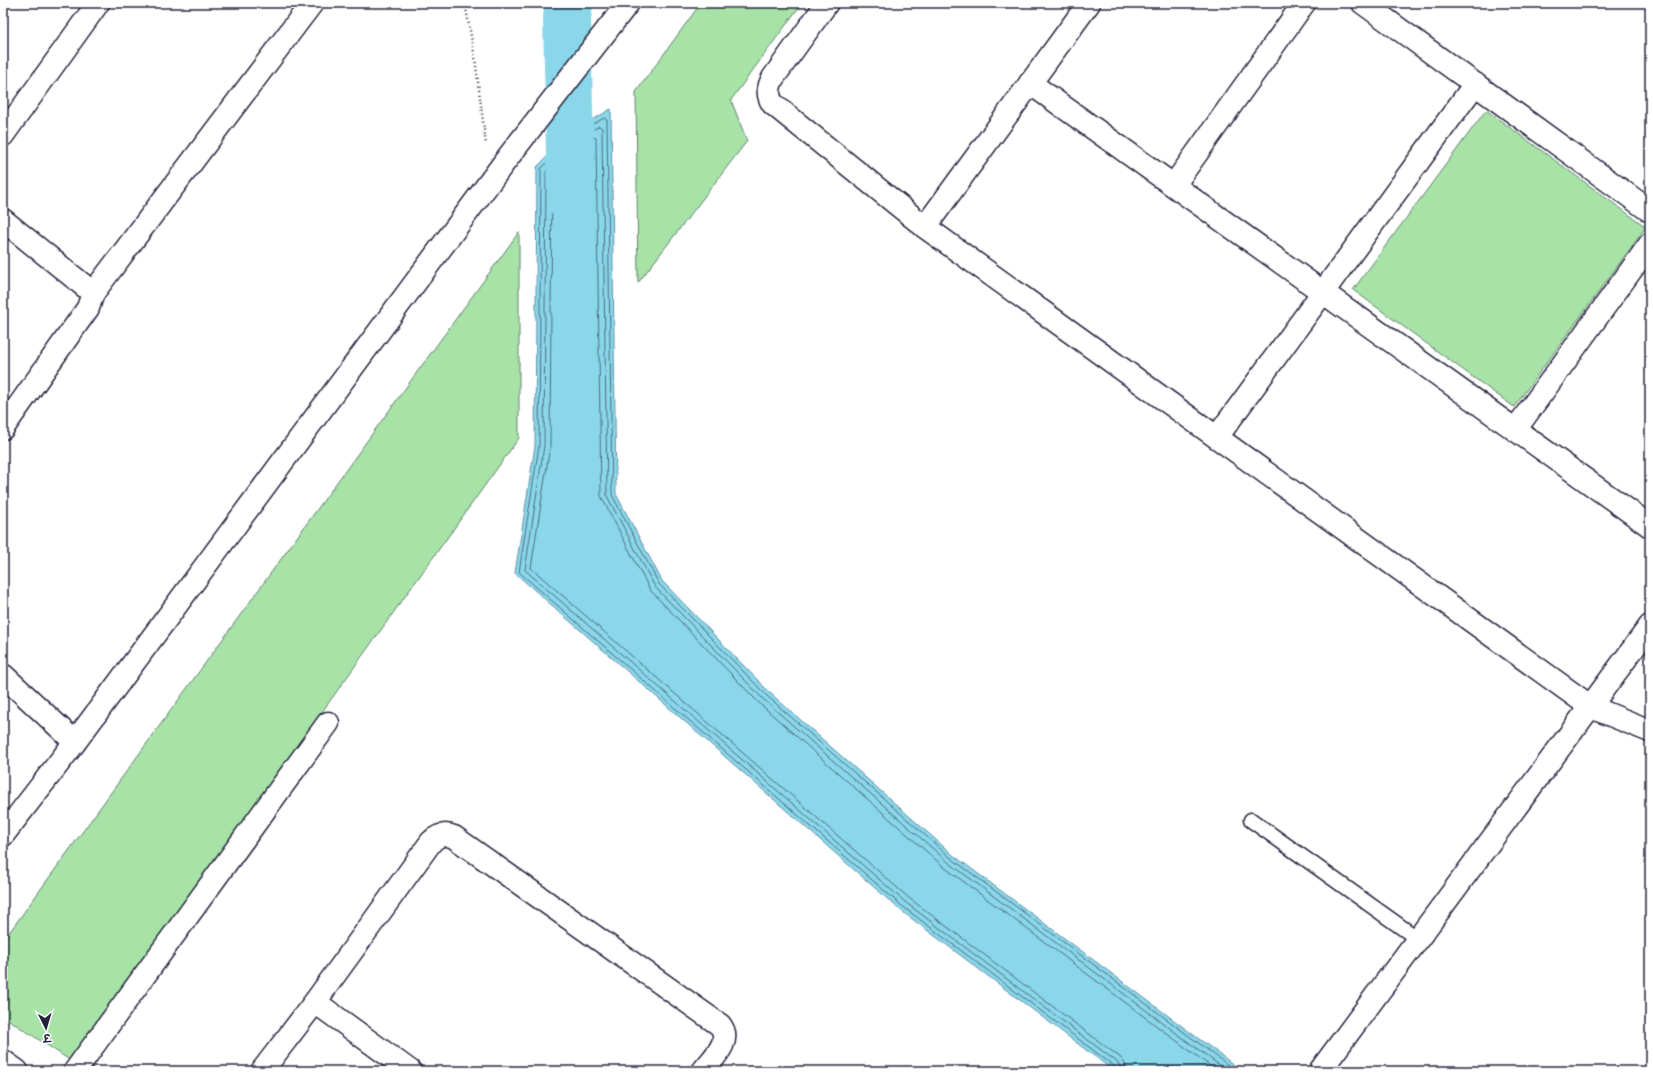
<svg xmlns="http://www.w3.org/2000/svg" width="1653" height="1074" font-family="Mynerve,'Playpen Sans Deva',sans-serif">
<rect width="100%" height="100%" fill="#fff"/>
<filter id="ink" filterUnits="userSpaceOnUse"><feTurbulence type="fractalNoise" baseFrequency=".025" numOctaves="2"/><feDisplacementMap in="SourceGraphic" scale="8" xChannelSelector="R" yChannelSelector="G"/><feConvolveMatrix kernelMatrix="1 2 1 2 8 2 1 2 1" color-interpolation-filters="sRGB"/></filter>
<g filter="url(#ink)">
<g fill="#a7e2a7" stroke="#648271">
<polygon points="701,3 802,3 731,100 747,141 638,283 636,92"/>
<polygon points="1486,110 1646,227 1514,407 1353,290"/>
<polygon points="519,232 519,438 71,1061 3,1016 3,941"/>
</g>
<polygon fill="#8ad7ea" stroke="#608fa4" points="611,109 616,494 662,581 769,692 953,855 1242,1071 1114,1071 899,909 515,573 535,446 537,167 570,133"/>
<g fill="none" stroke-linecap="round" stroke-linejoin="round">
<g stroke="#4c6a81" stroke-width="1">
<polyline points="1115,1071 1114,1066 902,906 519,572 539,446 541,169 572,136 604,118 607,120 612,495 659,584 766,695 951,858 1236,1071"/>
<polyline points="1121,1071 1120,1066 1117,1062 905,902 525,570 544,446 546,171 576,140 599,126 602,128 607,496 655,587 763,699 948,862 1227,1071"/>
<polyline points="1127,1071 1125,1064 1121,1058 909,898 531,568 550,446 552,174 579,145 593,137 596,138 601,496 650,590 759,703 944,867 1217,1071"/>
</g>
<polyline stroke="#8ad7ea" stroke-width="48" points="569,3 567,18 571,199"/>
<g stroke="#22223b" stroke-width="17">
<polyline id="service" points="1251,820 1418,939"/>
</g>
<g stroke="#22223b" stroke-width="25">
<g id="minor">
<path d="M827,3L773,78C768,87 767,96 773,104L925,227L1591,707L1650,731"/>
<polyline points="1363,3 1650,211"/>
<polyline points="1030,83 1650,526"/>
<polyline points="3,135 98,3"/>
<polyline points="1174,185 1304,3"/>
<polyline points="3,220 93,293"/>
<polyline points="925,227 1089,3"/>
<polyline points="3,428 88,308 93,293 312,3"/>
<polyline points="1515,430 1650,244"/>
<polyline points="1217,437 1475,84"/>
<polyline points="3,675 75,742"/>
<polyline points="315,1002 410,1071"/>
<polyline points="75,1071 328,723"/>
<path d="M262,1071L315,1002L431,842C438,835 445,833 454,837L720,1025C733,1041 713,1058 703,1071"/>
<polyline points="1320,1071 1650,626"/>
</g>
</g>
<g stroke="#22223b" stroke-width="25">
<g id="tertiary">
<polyline points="3,835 75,742 509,156 628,3"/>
<polyline points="3,1061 17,1071"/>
</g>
</g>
<polyline stroke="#22223b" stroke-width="2.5" stroke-dasharray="1 3" stroke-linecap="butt" points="465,3 475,58 486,145"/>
<use href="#service" stroke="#fff" stroke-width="14"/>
<use href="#minor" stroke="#fff" stroke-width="22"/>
<use href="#tertiary" stroke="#fff" stroke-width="22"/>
</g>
</g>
<rect width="1653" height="1074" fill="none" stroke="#fff" stroke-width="16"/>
<rect x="8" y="8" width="1637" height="1058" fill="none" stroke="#22223b" stroke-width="1.5" filter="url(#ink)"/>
<g transform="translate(46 1028) rotate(175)" stroke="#ffffff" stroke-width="3" paint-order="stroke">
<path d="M0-3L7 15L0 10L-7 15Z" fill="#22223b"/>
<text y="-6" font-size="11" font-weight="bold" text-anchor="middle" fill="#22223b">उ</text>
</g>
</svg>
